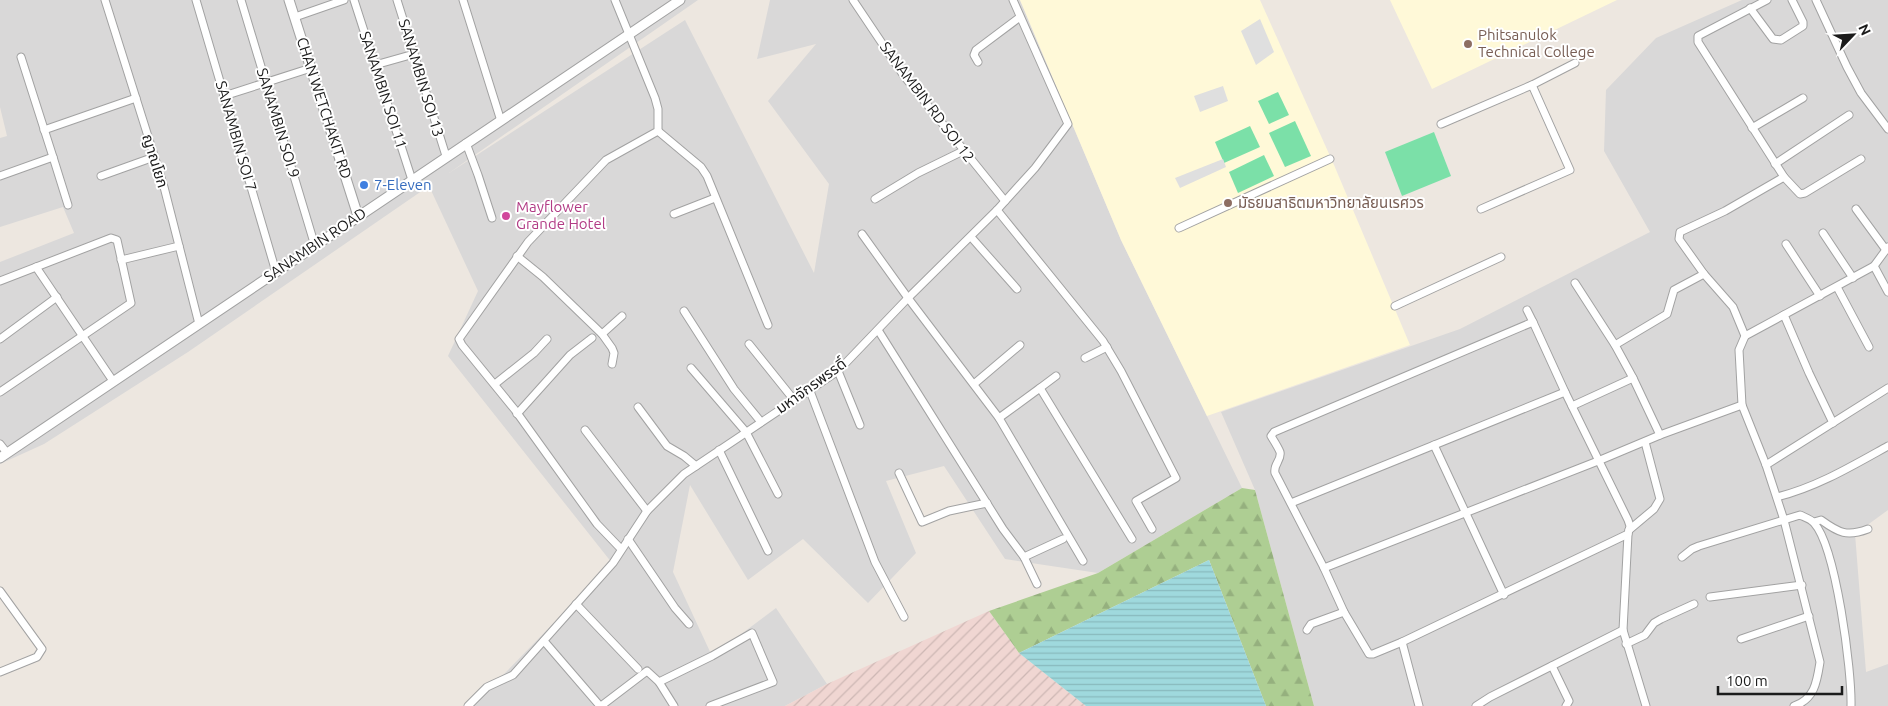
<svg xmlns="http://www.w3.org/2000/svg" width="1888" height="706" font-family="Ubuntu,'Noto Sans Thai',sans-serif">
<defs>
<pattern id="military-furrows" width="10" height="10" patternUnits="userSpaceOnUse" patternTransform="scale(1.25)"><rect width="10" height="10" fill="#f0d6d2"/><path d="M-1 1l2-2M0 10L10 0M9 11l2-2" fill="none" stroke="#cdb7b4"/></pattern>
<pattern id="forest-firs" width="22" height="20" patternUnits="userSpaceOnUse" patternTransform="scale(1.25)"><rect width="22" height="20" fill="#aece93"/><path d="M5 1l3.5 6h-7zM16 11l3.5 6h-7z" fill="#95b07e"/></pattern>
<pattern id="water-rules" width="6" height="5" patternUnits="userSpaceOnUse" patternTransform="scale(1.25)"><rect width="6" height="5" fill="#9fd9dd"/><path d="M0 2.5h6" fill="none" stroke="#88babd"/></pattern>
</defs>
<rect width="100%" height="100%" fill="#ede7e0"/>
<g fill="#d9d8d8">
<polygon points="0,0 698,0 449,173 685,20 814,273 829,184 768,101 816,44 757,59 770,0 1020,0 1121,240 1242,488 1098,573 1005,559 944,466 886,481 916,553 868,603 803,539 748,580 690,485 673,572 712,656 776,608 827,684 785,706 473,706 612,563 448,356 478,291 429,186 188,352 44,444 0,464 0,262 74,233 63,207 0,227 0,138 7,136 0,107"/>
<polygon points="1742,0 1888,0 1888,510 1855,534 1866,672 1888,664 1888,706 1314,706 1255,490 1221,412 1460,329 1650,232 1604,151 1606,90 1656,38"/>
</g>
<g fill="#fff9d8">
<polygon points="1020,0 1260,0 1334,165 1410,345 1207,416 1121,240"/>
<polygon points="1390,0 1617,0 1432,89"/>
</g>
<polygon fill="url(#military-furrows)" points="989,611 1019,653 1086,706 785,706 827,684"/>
<polygon fill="url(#forest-firs)" points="1242,488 1255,490 1314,706 1266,706 1209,560 1019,653 989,611 1098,573"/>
<g fill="#7be0a8">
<polygon points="1278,92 1289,115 1269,124 1258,101"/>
<polygon points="1295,121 1311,156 1285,167 1269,133"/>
<polygon points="1250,126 1260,147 1224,163 1215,142"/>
<polygon points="1434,132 1451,176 1402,196 1385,152"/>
<polygon points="1264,155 1274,176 1238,193 1229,172"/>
</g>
<g fill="#dfdfdf">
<polygon points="1260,19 1274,52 1256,65 1241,31"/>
<polygon points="1223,86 1228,101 1200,112 1194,96"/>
<polygon points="1223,159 1226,167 1180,188 1175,178"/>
</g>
<polygon fill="url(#water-rules)" points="1209,560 1266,706 1086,706 1019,653"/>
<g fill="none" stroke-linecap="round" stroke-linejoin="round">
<g stroke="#a2a2a2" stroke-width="9">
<g id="minor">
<polyline points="105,0 164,187 199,324"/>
<polyline points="196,0 276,272"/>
<polyline points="241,0 315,246"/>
<polyline points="354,0 412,180"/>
<polyline points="397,0 446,156"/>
<polyline points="463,0 501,121"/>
<polyline points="615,0 655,98 658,109 658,131 606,160 528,242 459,339 462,345 515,410 597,524 621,549"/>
<polyline points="853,0 904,76 1005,201"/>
<path d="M1767,0L1698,36V42L1784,177L1725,211L1680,232L1679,239L1704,274L1733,307L1745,336L1739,350L1742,405L1766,465L1784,520L1820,662C1817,681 1815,699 1794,706"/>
<polyline points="1816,0 1847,67 1861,93 1888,129"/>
<polyline points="1750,8 1773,39 1781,40 1803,26 1803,22 1792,0"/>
<polyline points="295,17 344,0"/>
<polyline points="978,62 974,55 976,50 1020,17"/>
<polyline points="375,65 414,54"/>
<polyline points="224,96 311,68"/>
<polyline points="1441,124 1532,85 1575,63"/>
<polyline points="1752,128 1803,98"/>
<polyline points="44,130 136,98"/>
<polyline points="658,131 701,167 707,176 768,325"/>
<polyline points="466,143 478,175 492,218"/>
<polyline points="53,157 68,205"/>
<polyline points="1775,164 1849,115"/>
<polyline points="0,176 53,157 21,57"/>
<polyline points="101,176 154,157"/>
<polyline points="1784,177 1800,194 1805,193 1861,159"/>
<polyline points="875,199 918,173 963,151"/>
<polyline points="1481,209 1570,170 1532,85"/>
<polyline points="1856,209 1886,250"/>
<polyline points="997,210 1103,341 1121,371 1176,478 1136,501 1152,529"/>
<polyline points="674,214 715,198"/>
<polyline points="1179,228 1330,159"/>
<polyline points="1823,233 1853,278"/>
<polyline points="862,234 908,298 999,418 1083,561"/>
<polyline points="971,237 1017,289"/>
<polyline points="1786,244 1820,296"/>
<polyline points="517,256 543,277 602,334 612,348 614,353 612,364"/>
<polyline points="121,260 179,246"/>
<polyline points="1874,266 1888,292"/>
<polyline points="36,267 113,381"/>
<polyline points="0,281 111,238 117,240 131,303 0,392"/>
<polyline points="1837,287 1869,347"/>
<polyline points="1395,306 1501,257"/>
<path d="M1527,310L1533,322L1274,432L1271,436C1274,441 1278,447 1280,452C1282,460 1273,464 1275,473L1324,568L1344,612L1369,654H1373L1402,642L1628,534"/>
<polyline points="684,311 734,389 761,422"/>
<polyline points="1784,315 1809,373 1833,423"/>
<polyline points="1533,322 1565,392 1628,520 1630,526 1628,534 1623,630 1646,706"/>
<polyline points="878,330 1003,529 1024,557 1037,584"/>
<polyline points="602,334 622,316"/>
<polyline points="1745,336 1874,266 1888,247"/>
<polyline points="0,339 57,297"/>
<polyline points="749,344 794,400"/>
<polyline points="1615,345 1667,314 1674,290 1704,274"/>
<polyline points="1085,358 1107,347"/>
<polyline points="691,368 746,432 778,494"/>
<polyline points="838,371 860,425"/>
<polyline points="1633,378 1660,435"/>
<polyline points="495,384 534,353 547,339"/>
<polyline points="974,384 1020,345"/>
<polyline points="1040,388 1056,376"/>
<polyline points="810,391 875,562 904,617"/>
<polyline points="1572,406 1633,378 1615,345 1575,283"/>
<polyline points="638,407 667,446 684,456 696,466"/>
<polyline points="517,414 570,355 592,338"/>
<polyline points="999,418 1040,388 1132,539"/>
<polyline points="585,430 647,511"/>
<polyline points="0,444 7,453"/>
<polyline points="1434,445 1504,595"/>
<polyline points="719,450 768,551"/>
<polyline points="1766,465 1888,388"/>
<polyline points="899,473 922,522 949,511 987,503"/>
<path d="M1777,497C1817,487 1852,466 1888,446"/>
<polyline points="1291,503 1565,392"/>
<path d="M1814,522L1821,520C1839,533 1847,537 1868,529"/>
<polyline points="1629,530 1654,509 1660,499 1645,442"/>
<polyline points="628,539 675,608 689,624"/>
<polyline points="1024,557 1063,539"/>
<path d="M1682,557L1692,549L1699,546L1800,515C1804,517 1811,519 1814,523C1836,547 1852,671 1851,706"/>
<polyline points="1324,568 1598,461 1660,435 1742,405"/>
<polyline points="0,591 42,649 37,657 0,672"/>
<polyline points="1710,597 1802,585"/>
<polyline points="576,604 638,669"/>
<polyline points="1307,630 1311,624 1344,612"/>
<polyline points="1741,639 1809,616"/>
<polyline points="544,641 600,706"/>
<polyline points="1402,642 1419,706"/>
<polyline points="1626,644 1645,635 1654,623 1661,619 1694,604"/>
<polyline points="1552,666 1569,701 1566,706"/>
<polyline points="659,682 712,656 752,633 773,682 710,706"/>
<polyline points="468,706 487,687 513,675 613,563 647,511 684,474 838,371 908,298 997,210 1035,168 1068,124 1013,0"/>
<polyline points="601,706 647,671 659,682 674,706"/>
<polyline points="1476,706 1490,697 1623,630"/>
</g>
</g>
<g stroke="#a2a2a2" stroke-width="11">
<g id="tertiary">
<polyline points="289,0 358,216"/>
<polyline points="0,458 680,0"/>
</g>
</g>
<use href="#minor" stroke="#fff" stroke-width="7"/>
<use href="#tertiary" stroke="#fff" stroke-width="9"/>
</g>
<g fill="#8d6e63" stroke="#fff" stroke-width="2">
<circle cx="1468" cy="44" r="5"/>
<circle cx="1228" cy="203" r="5"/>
</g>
<circle fill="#3f7fe0" stroke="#fff" stroke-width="2" cx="364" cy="185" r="5"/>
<circle fill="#d1479c" stroke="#fff" stroke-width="2" cx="506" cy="216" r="5"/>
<g text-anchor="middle" stroke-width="4" stroke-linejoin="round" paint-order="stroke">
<g font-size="15" fill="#785e54" stroke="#fff" text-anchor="start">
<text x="1478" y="40">Phitsanulok<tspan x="1478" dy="17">Technical College</tspan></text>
<text x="1238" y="208">มัธยมสาธิตมหาวิทยาลัยนเรศวร</text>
</g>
<g font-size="15" fill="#1b1b1b" stroke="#fff">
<text transform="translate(421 78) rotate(73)" y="5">SANAMBIN SOI 13</text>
<text transform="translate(383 90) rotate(72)" y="5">SANAMBIN SOI 11</text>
<text transform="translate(927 102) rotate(53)" y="5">SANAMBIN RD SOI 12</text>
<text transform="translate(324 108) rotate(72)" y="5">CHAN WETCHAKIT RD</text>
<text transform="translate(278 123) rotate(73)" y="5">SANAMBIN SOI 9</text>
<text transform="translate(236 136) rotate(74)" y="5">SANAMBIN SOI 7</text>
<text transform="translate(155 161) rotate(73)" y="5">ญาณโยก</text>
<text transform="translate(315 245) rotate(-34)" y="5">SANAMBIN ROAD</text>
<text transform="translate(811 386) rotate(-36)" y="5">มหาจักรพรรดิ์</text>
</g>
<g font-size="15" fill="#366cbe" stroke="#fff" text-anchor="start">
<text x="374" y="190">7-Eleven</text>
</g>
<g font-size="15" fill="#b23c85" stroke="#fff" text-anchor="start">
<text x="516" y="212">Mayflower<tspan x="516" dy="17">Grande Hotel</tspan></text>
</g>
</g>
<g transform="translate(1853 35) rotate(65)" stroke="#ffffff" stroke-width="4" paint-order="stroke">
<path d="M0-4L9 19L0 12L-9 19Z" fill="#1b1b1b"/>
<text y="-8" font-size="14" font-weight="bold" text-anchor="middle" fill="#1b1b1b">N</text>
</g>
<path d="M1718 686v8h124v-8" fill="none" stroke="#1b1b1b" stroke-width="2.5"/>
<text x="1726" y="686" font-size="15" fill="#1b1b1b" stroke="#ffffff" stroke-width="4" paint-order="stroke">100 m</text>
</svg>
